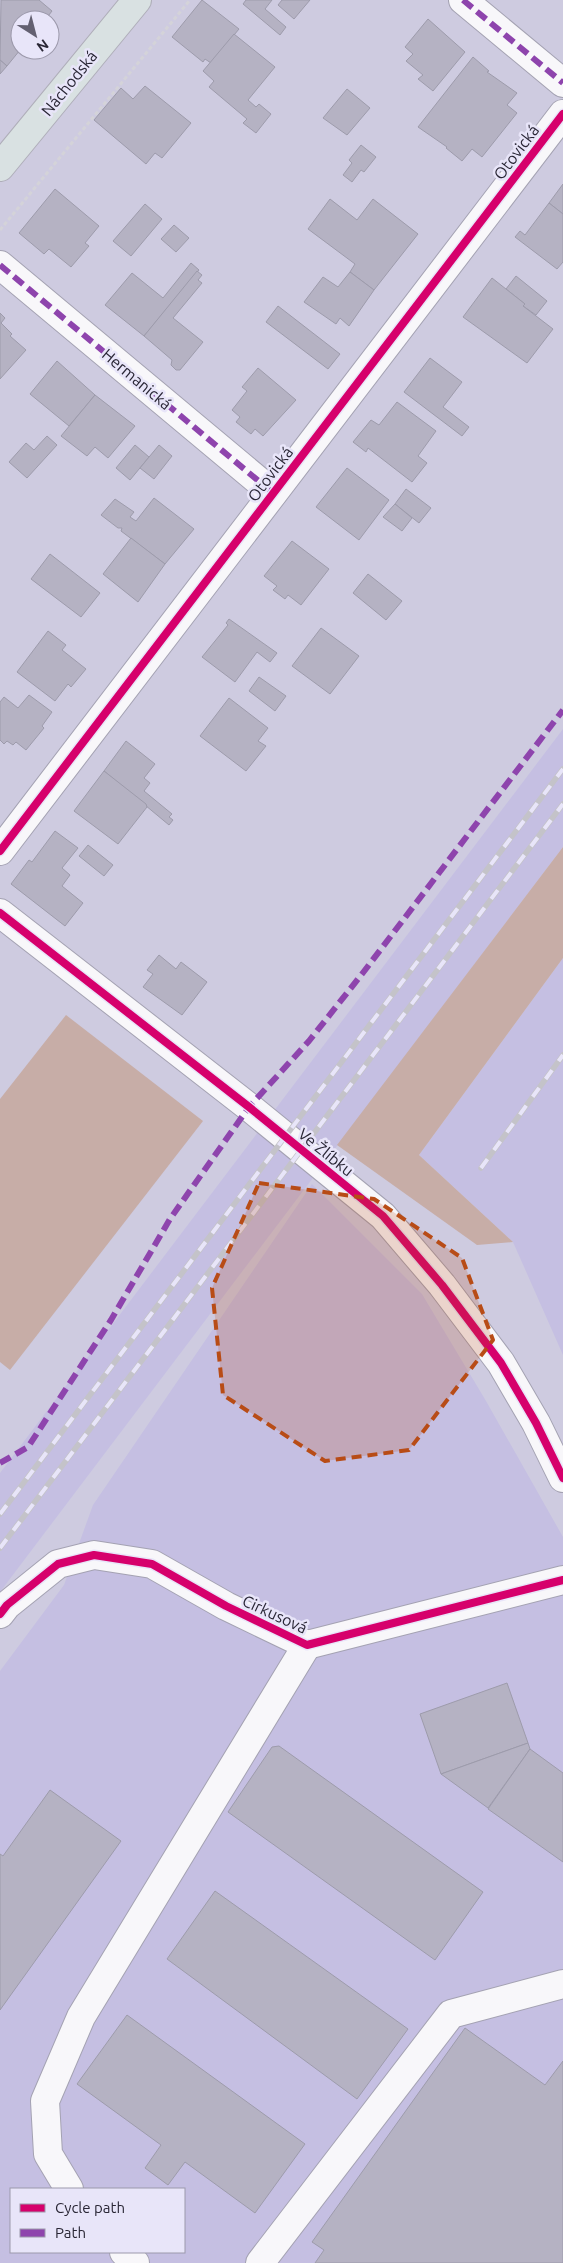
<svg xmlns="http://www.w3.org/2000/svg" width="563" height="2263" font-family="Ubuntu,sans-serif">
<rect width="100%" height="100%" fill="#cecbe0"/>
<g fill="#c5bfe2" fill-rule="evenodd">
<polygon points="563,729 563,847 0,1592 0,1473"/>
<polygon points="563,958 563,1355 513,1242 419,1155"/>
<path d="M312,1184L422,1294L486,1401L563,1537V2263H0V1671L64,1585L93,1505ZM11,2189H184V2252H11Z"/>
</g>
<g fill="#c7ada7">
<polygon points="563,847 563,958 419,1155 513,1242 477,1245 337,1145"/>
<polygon points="66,1015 203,1121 10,1370 0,1362 0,1099"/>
</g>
<g fill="#b5b2c3" stroke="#9d9bab">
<polygon points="1,0 39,0 52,11 45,20 20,20 20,50 7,66 0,60"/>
<polygon points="202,0 239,29 211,63 205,59 203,62 172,37"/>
<polygon points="246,0 272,0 265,9 286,27 280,35 243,4"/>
<polygon points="282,0 310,0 294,19 278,5"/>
<polygon points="428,19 465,52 433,91 418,79 423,75 406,61 413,54 405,47"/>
<polygon points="234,34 275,67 248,100 256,107 259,104 271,114 256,133 243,123 247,119 209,87 214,81 203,71"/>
<polygon points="473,57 489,71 487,72 517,93 507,105 517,113 482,157 472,149 462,161 446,148 447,147 418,127"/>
<polygon points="0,60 7,66 0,74"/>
<polygon points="145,86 191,123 162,158 155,153 146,164 94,120 121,88 133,99"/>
<polygon points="347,89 370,108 347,135 323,118"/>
<polygon points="361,145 376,157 364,172 361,170 352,182 343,175 352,163 349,160"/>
<polygon points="563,184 563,214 549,203"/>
<polygon points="55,189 99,226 85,243 89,246 71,267 49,249 44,254 19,233"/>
<polygon points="330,199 357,220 373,199 418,234 374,290 350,272 355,264 308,229"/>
<polygon points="549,203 563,214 563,262 557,269 515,237 520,231 525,235"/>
<polygon points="145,204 162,219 131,256 113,241"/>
<polygon points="174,225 189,238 176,252 161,239"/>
<polygon points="191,263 199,270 144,336 105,305 132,273 163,298"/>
<polygon points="197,271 202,275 198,280 202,283 173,318 203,342 180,370 176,370 171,365 172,360 144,336"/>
<polygon points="350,272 374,290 349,326 340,318 336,324 304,302 323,277 338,287"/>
<polygon points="516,276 547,301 536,315 523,306 525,304 506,289"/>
<polygon points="492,278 525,304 523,306 553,329 527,363 463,317"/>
<polygon points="278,306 340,354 328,369 266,322"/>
<polygon points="0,313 5,318 1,323 12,334 10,336 26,350 0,379"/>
<polygon points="430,358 462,382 443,407 469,427 462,436 404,392"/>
<polygon points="57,361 95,395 69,426 30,394"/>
<polygon points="258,368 296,400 263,436 255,429 251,434 236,422 240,417 232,410 247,391 242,387"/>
<polygon points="95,395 135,426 108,458 95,447 87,456 61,436"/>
<polygon points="397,402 436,431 418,456 427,463 412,482 368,448 366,452 353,442 371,420 379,425"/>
<polygon points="47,436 57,445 27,478 9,462 26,443 34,450"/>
<polygon points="135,445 149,457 130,480 116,468"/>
<polygon points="159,445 172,456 154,479 140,468"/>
<polygon points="347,468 389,500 359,540 316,507"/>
<polygon points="406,489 431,508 419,523 395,504"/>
<polygon points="154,498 194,529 165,564 121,531 122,528 118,528 101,515 115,499 134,512 130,517 136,521"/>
<polygon points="395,504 412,518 402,531 383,517"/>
<polygon points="131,538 165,564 138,602 103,574"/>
<polygon points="292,541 329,569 301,605 288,595 285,599 273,590 277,586 264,576"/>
<polygon points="50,554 100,593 81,617 31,579"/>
<polygon points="368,574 402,601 386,620 353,593"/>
<polygon points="229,619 277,653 270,662 257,652 235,682 202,657 228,625 226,623"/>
<polygon points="321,628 359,656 330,694 292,666"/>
<polygon points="48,631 66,645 62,650 86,669 71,687 68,684 55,701 17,672"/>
<polygon points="259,677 286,696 275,711 249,691"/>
<polygon points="29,695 52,712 42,726 44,728 26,750 16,742 13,745 7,741 4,744 0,740 0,702 4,697 18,708"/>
<polygon points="229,698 268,728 258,741 266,746 246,771 200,736"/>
<polygon points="126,741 155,764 144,778 150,783 144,791 172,814 169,817 173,820 169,825 104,771"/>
<polygon points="104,771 146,804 147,807 118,844 74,811"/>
<polygon points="55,831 78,848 62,868 70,875 62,886 83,903 65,926 11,884 29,860 32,862"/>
<polygon points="88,845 113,865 104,876 79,856"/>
<polygon points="159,955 176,969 181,962 207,982 182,1015 143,987 153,974 147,970"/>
<polygon points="507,1683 528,1743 441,1774 420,1714"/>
<polygon points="528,1743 530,1749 488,1808 441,1774"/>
<polygon points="279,1746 483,1892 435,1960 228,1812 272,1747"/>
<polygon points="530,1749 563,1773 563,1862 488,1809"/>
<polygon points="50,1790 121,1841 0,2010 0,1854 3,1856"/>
<polygon points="215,1891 408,2029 357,2099 167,1959"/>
<polygon points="127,2015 305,2144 255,2213 185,2162 168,2185 145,2168 161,2145 77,2084"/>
<polygon points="465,2028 545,2085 563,2061 563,2263 315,2263 324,2250 312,2242"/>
</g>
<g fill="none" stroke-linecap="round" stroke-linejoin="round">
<g stroke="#a4a2b2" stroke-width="30">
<g id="minor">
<polyline points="463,0 563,83"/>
<polyline points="0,265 273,493"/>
<polyline points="0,851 563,114"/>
<polyline points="0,913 249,1107 383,1216 442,1285 501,1363 536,1423 563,1478"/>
<polyline points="0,1614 7,1605 58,1564 94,1555 152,1564 226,1606 307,1645 563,1580"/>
<polyline points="69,2189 48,2154 45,2101 81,2017 307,1645"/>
<polyline points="124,2252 135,2263"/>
<polyline points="260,2263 451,2014 563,1984"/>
</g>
</g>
<g stroke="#afaeb9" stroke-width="30">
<polyline id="major" points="0,167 137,0"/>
</g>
<polyline stroke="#d4d3d9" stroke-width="3" stroke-dasharray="4 2.5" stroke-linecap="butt" points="0,230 190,0"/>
<use href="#minor" stroke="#f8f7fa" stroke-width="28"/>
<use href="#major" stroke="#d9e1e2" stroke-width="28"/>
<g stroke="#c4c3c9" stroke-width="5.5">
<g id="rail">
<polyline points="481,1168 563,1055"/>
<polyline points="0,1514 563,769"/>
<polyline points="0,1548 563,804"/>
</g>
</g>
<use href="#rail" stroke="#e8e5f9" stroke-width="4" stroke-dasharray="11" stroke-linecap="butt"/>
<g stroke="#8e44ad" stroke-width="6" stroke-dasharray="12 6" stroke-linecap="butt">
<polyline points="463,0 563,83"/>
<polyline points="0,265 273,493"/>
<polyline points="0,1463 28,1447 111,1320 170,1219 249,1107 309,1041 362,974 563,710"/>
</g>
<g stroke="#e8e5f9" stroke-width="11">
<g id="cycleway">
<polyline points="0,851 563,114"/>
<polyline points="0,913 249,1107 383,1216 442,1285 501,1363 536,1423 563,1478"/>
<polyline points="0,1614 7,1605 58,1564 94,1555 152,1564 226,1606 307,1645 563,1580"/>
</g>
</g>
<use href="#cycleway" stroke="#d6006c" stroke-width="8"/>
</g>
<path fill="#b84c16" fill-opacity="0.2" stroke="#b84c16" stroke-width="4" stroke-dasharray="10 6" stroke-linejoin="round" d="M259,1183L374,1199L462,1258L493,1340L409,1450L325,1461L223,1395L212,1288Z"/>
<g text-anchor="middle" stroke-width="5" stroke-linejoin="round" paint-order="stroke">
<g font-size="16" fill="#292635" stroke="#e8e5f9">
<text transform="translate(69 83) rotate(-51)" y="6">Náchodská</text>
<text transform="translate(516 152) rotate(-53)" y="6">Otovická</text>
<text transform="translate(137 379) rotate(40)" y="6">Hermanická</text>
<text transform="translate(270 474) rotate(-53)" y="6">Otovická</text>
<text transform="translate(326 1152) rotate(39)" y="6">Ve Žlíbku</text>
<text transform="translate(275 1614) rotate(25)" y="6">Cirkusová</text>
</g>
</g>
<rect x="10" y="2188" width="175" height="65" fill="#e8e5f9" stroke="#9c99ab"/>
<rect x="20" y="2204" width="25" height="8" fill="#d6006c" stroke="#9c99ab"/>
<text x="55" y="2213" font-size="15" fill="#292635">Cycle path</text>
<rect x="20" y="2229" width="25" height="8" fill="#8e44ad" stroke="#9c99ab"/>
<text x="55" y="2238" font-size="15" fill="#292635">Path</text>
<g transform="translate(35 35) rotate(144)"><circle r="24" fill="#e8e5f9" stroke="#9c99ab"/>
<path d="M0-4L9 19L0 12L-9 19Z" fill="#636071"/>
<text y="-8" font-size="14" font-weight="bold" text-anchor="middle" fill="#292635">N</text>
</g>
</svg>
